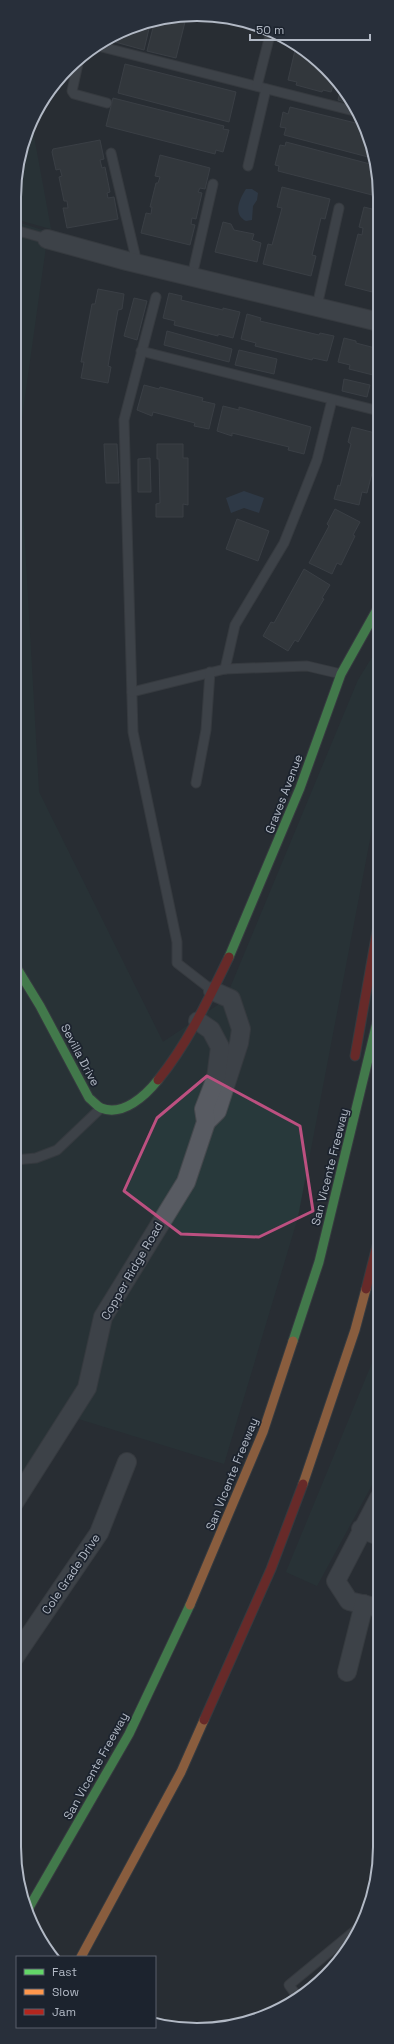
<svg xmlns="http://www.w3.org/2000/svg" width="394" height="2044" font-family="'Space Grotesk',sans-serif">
<rect width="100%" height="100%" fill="#282d33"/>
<g fill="#28393b">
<polygon points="32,123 33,131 51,229 15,219 16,173"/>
<polygon points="15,221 48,232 19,439 39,792 163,1042 225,1000 358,680 379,646 379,792 298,1217 224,1464 69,1416 14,1503"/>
<polygon points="379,1346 379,1472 317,1586 286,1572"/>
</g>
<g fill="#37475d">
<polygon points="221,16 228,18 226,24 201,17"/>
<path d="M246,189H252L258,193L257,200L253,206L252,220L246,221C232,214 240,198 246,189Z"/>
<polygon points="244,491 264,498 259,513 244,508 231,513 226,498"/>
</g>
<g fill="#3f4348" stroke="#50545b">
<polygon points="186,18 176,58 147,51 155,20"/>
<polygon points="151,20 144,50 115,42 116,37"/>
<polygon points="296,46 327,68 335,79 331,92 323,90 322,92 296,85 297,82 288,80"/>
<polygon points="125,64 236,92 229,122 118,93"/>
<polygon points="341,88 352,104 338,100"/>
<polygon points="113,98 224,126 223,129 229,130 223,152 216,150 215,154 106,126"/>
<polygon points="290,107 364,125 372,158 284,135 286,128 280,127 283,112 288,114"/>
<polygon points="100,140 104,159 100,160 102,168 105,167 110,192 107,193 108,198 114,197 118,219 67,228 63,208 68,208 67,201 64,201 59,177 62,176 60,169 56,170 52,152 53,149"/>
<polygon points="286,142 374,165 380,185 380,197 278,171 279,166 275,165 280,145 285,146"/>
<polygon points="160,155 210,168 205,189 200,188 198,192 202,193 196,219 192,218 191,224 195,225 190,245 141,233 146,213 151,214 152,207 150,207 156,183 158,183 160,177 155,176"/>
<polygon points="282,187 330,199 325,219 321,218 312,255 316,256 311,276 263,264 268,244 272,245 282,208 277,207"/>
<polygon points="364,207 380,211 380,294 345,285 358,234 362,235 363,228 359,227"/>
<polygon points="223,222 231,224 234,230 254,234 252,240 261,243 257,262 215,252"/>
<polygon points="98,289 124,294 122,309 118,310 108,366 111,367 108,383 81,378 84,362 81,362 92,304 95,304"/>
<polygon points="169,293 182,296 181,300 223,310 223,308 240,312 233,338 218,334 218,336 174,325 175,321 163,318"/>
<polygon points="134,298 147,301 137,340 124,336"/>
<polygon points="247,314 261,318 260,321 319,335 320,333 334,336 327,361 313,358 312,360 255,346 256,343 241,339"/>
<polygon points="167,331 232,349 229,362 164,345"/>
<polygon points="344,338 356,341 356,343 379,349 379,375 377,374 377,376 349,369 350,365 338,362"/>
<polygon points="239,350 277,359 274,374 235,365"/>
<polygon points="344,379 370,385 367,397 342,391"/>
<polygon points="144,385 159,389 160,387 203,398 202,401 215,404 209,429 194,426 195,423 153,412 152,416 137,410"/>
<polygon points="223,406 239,410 239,407 311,427 304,454 288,450 289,447 232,433 232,436 217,431"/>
<polygon points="352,427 379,434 376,448 378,449 367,493 362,492 359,505 334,499 338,485 340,486 351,444 348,442"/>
<polygon points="104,444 117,444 119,483 106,483"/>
<polygon points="157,444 183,444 183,458 188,458 188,505 183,504 183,517 156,517 156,504 160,503 159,459 157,459"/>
<polygon points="150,458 151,492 138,492 138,459"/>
<polygon points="335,509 360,522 353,535 355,536 341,565 337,563 332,574 309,563 329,526 327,524"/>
<polygon points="237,519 269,531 258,561 226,549"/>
<polygon points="304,569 330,585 322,598 324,599 298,642 295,640 288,651 263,636 271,622 274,623"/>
</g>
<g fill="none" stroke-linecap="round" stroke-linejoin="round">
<g stroke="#46494e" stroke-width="11">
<g id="lane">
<polyline points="98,46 358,112"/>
<polyline points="79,59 72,91 74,94 107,103"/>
<polyline points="257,86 271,31"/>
<polyline points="111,153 137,263"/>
<polyline points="248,166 266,89"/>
<polyline points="15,230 47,239"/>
<polyline points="192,276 213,184"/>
<polyline points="156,297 124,420 133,732 177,942 177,963 213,991"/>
<polyline points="317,306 339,208"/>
<polyline points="141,351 379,411"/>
<polyline points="225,669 235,625 284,543 306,488 317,460 332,400"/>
<polyline points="132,692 225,669 307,666 341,674"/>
<polyline points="196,783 206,730 210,672"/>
<polyline points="15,1160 36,1158 57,1150 101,1108"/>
<polyline points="297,1996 289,1985 357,1929 360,1930"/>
</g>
</g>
<g stroke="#46494e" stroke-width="20">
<g id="street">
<polyline points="47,239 127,261 379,322"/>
<polyline points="206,1122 217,1111 239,1043 241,1029 231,999 213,991"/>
<polyline points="14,1503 87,1388 103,1317 186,1182 206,1122 204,1109 216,1078 220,1047 211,1030 198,1021"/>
<polyline points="361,1529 379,1536"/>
<polyline points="379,1608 349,1601 336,1581 379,1498"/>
<polyline points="14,1658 99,1533 127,1462"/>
<polyline points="347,1672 364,1604"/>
</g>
</g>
<g stroke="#46494e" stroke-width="11">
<g id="fast">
<polyline points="229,957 300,788 341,674 379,606"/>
<path d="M15,965L40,1006L89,1098C93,1101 97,1106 101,1108C123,1117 146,1095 158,1080"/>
<polyline points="293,1341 319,1262 379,1014"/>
<polyline points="27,1911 129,1734 190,1605"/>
</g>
</g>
<g stroke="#46494e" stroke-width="11">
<g id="slow">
<polyline points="303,1484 355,1330 366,1289"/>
<polyline points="190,1605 263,1432 293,1341"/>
<polyline points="81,1957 181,1772 204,1720"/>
</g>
</g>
<g stroke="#46494e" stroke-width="11">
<g id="jam">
<polyline points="355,1056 379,920"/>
<path d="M158,1080C188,1043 208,1000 229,957"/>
<polyline points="366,1289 379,1238"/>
<polyline points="204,1720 271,1569 303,1484"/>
</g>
</g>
<use href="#lane" stroke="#585b62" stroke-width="9"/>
<use href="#street" stroke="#585b62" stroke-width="18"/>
<use href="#fast" stroke="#63d668" stroke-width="9"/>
<use href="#slow" stroke="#ff974d" stroke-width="9"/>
<use href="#jam" stroke="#b3261e" stroke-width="9"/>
</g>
<path d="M0 0H394V2044H0ZM207,1076L300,1126L313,1211L259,1237L181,1234L124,1191L157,1118Z" fill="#282d33" fill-opacity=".55" fill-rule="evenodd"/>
<path fill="none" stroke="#bc5080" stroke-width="3" stroke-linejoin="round" d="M207,1076L300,1126L313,1211L259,1237L181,1234L124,1191L157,1118Z"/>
<g text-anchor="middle" stroke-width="3.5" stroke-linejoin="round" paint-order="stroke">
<g font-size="12" fill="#b2b9c5" stroke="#1c232e">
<text transform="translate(284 794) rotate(-69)" y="4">Graves Avenue</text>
<text transform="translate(80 1055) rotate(62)" y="4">Sevilla Drive</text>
<text transform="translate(330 1167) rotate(-76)" y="4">San Vicente Freeway</text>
<text transform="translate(132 1271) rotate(-60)" y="4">Copper Ridge Road</text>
<text transform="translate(232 1474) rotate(-68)" y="4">San Vicente Freeway</text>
<text transform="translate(71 1574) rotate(-56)" y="4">Cole Grade Drive</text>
<text transform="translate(96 1766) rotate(-61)" y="4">San Vicente Freeway</text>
</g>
</g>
<path d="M0 0H394V2044H0ZM197 21H197A176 176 0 0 1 373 197V1847A176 176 0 0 1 197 2023H197A176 176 0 0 1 21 1847V197A176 176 0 0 1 197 21Z" fill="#282f3a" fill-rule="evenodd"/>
<path fill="none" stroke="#b2b9c5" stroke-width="2" d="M197 21H197A176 176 0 0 1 373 197V1847A176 176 0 0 1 197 2023H197A176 176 0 0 1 21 1847V197A176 176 0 0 1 197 21Z"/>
<rect x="16" y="1956" width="140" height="72" fill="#1c232e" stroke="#585f6a"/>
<rect x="24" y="1969" width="20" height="6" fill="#63d668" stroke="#585f6a"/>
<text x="52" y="1976" font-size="12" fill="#b2b9c5">Fast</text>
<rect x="24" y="1989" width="20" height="6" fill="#ff974d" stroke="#585f6a"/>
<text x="52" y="1996" font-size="12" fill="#b2b9c5">Slow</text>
<rect x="24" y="2009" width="20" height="6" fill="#b3261e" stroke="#585f6a"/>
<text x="52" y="2016" font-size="12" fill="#b2b9c5">Jam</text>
<path d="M250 34v6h120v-6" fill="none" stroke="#b2b9c5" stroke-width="2"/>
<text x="256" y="34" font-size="12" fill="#b2b9c5" stroke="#1c232e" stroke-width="3" paint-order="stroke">50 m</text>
</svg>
